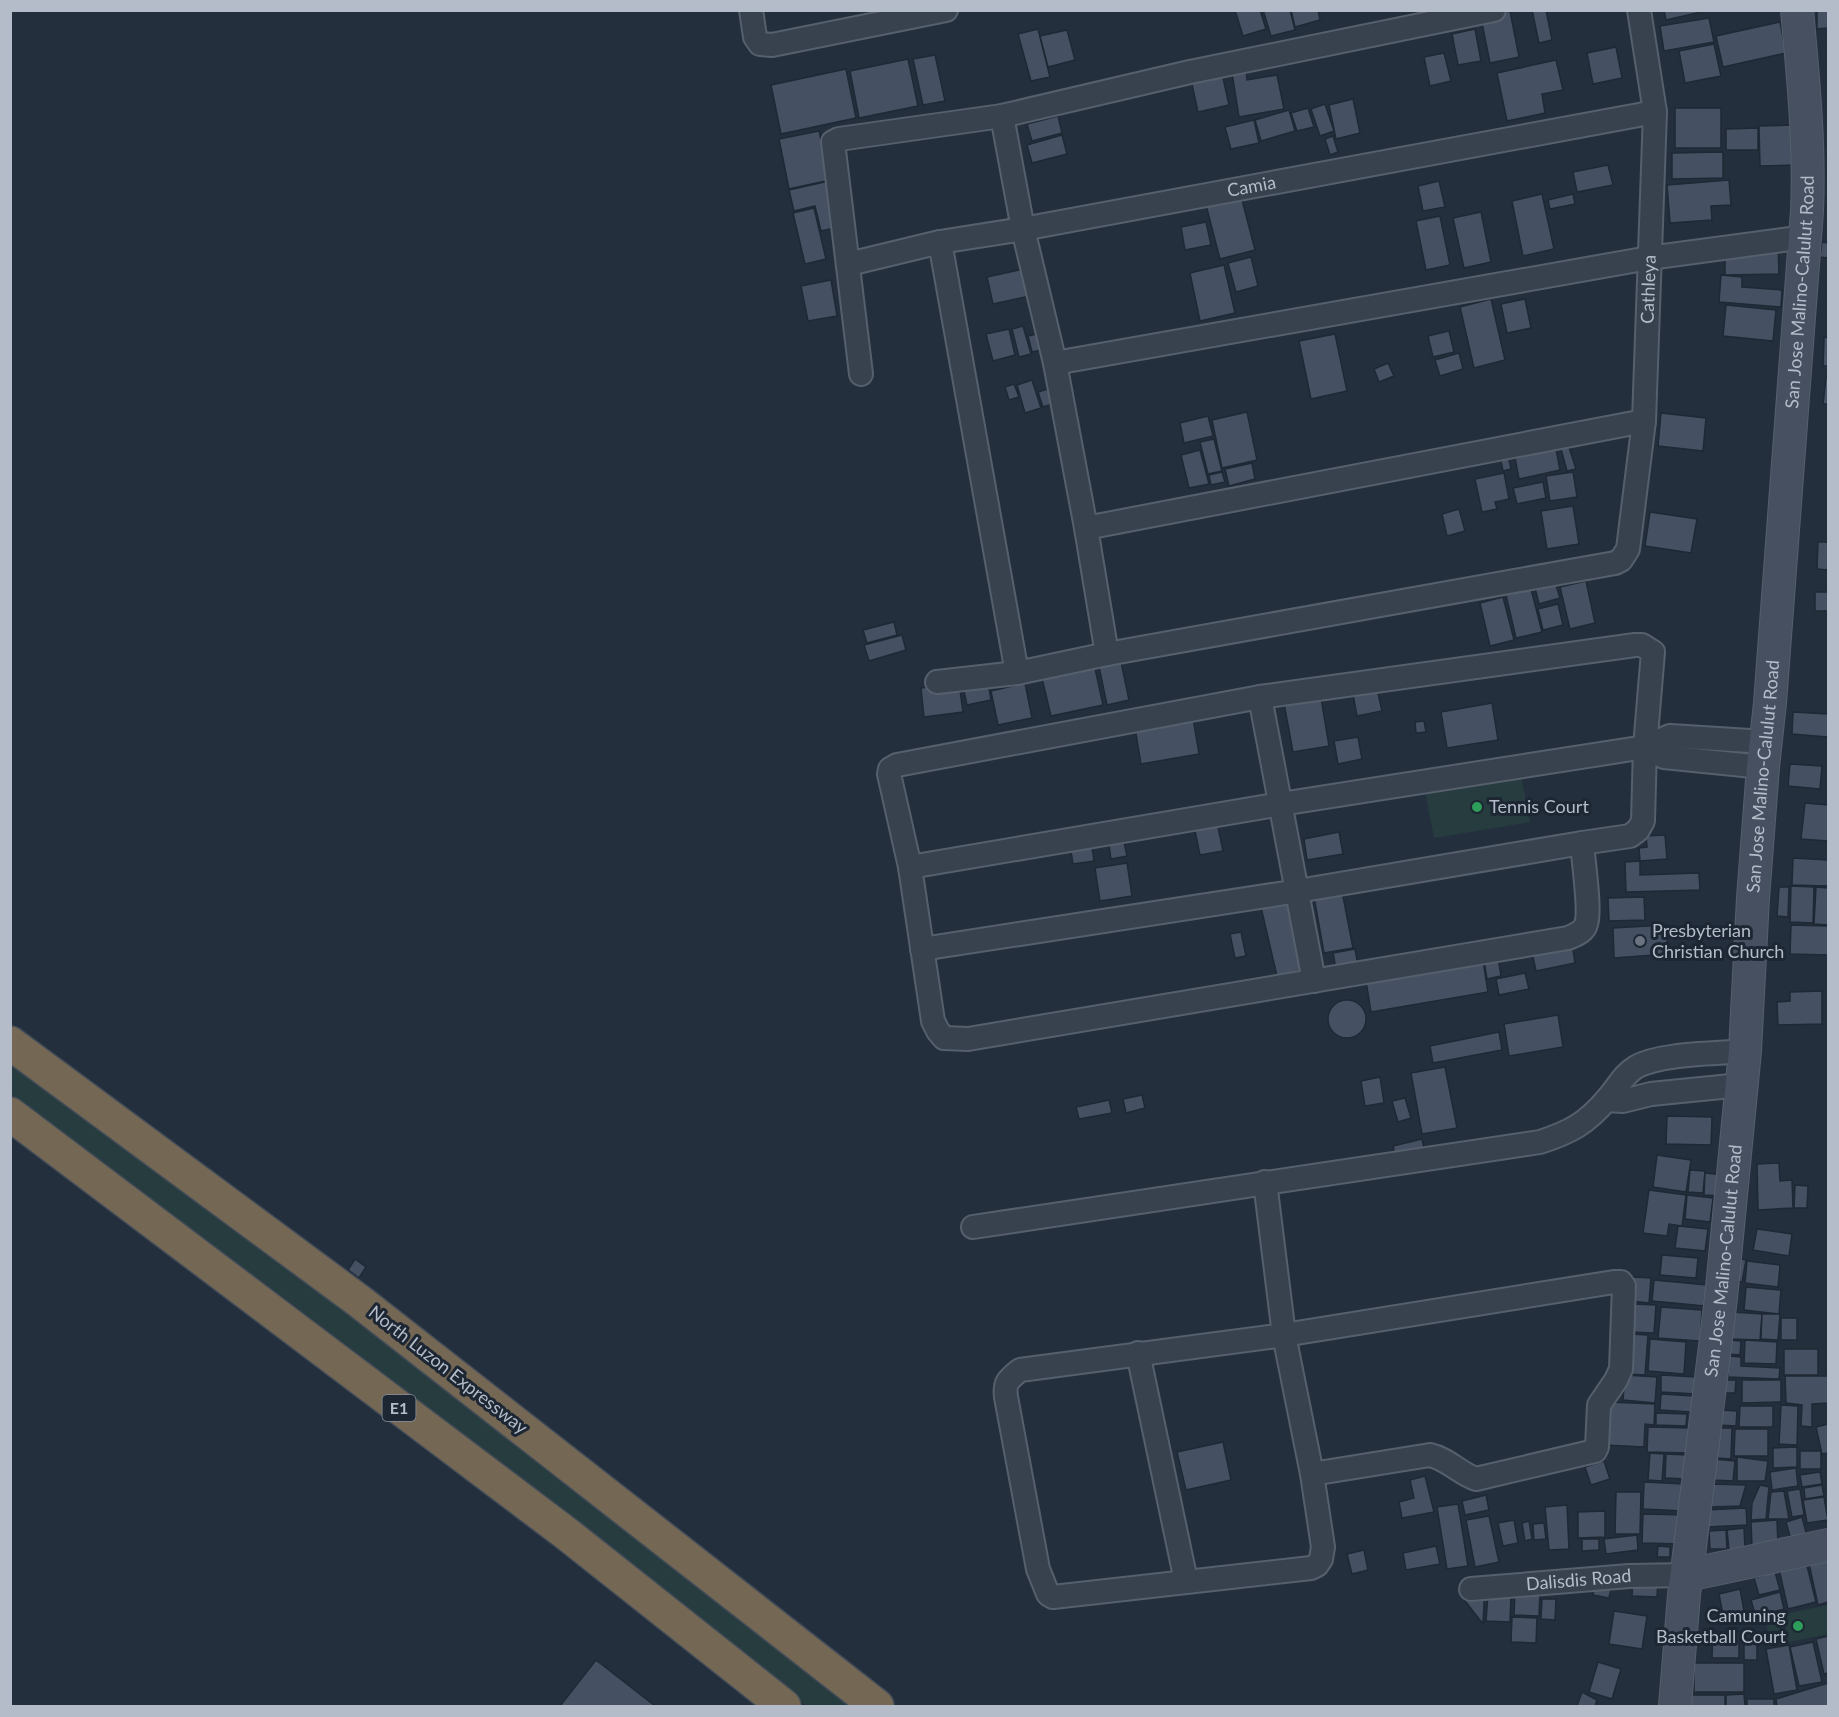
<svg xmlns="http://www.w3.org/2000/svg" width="1839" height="1717" font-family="Lato,sans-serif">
<rect width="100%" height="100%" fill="#242f3e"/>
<g fill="#263c3f">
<polygon points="1521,776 1530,822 1434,838 1425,792"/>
<polygon points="10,1052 866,1706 807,1706 346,1345 11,1094"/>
<polygon points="1828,1605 1828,1634 1771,1646 1765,1618"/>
</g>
<g fill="#455162" stroke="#1f2835" stroke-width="1.5">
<polygon points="1235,10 1260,10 1266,29 1243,36"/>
<polygon points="1263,10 1290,10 1295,30 1271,36"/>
<polygon points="1291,10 1318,10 1320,20 1295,27"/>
<polygon points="1532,10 1546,10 1552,40 1539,43"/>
<polygon points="1664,10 1710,10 1666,20"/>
<polygon points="1817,10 1828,10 1828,28 1817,29"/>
<polygon points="1510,11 1519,57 1490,63 1481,18"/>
<polygon points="1709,18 1714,42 1664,51 1660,26"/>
<polygon points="1780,22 1786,53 1723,67 1716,36"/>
<polygon points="1038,29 1050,77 1031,81 1018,34"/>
<polygon points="1475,29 1481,61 1458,65 1452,34"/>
<polygon points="1067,30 1075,60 1048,67 1040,36"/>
<polygon points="1714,44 1721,76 1685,83 1679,51"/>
<polygon points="1616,47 1622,78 1593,84 1587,53"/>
<polygon points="1444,53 1451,81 1430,86 1424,57"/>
<polygon points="935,55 945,101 923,105 913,59"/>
<polygon points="908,59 918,106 859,118 850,71"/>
<polygon points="1556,60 1563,90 1542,94 1545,113 1507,121 1497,73"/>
<polygon points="846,69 856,118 781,134 771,85"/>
<polygon points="1246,70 1247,80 1277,75 1284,109 1239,117 1232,73"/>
<polygon points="1222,73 1229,105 1198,112 1191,80"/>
<polygon points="1353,99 1360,133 1336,139 1329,105"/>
<polygon points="1325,104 1334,131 1320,136 1311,109"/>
<polygon points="1308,108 1314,127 1297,131 1291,113"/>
<rect x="1675" y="108" width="46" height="40"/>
<polygon points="1289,110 1295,131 1261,141 1255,120"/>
<polygon points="1058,116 1062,133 1032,141 1027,124"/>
<polygon points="1254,120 1259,143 1231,149 1225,127"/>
<polygon points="1793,125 1794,165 1760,166 1759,126"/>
<polygon points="1758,128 1758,150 1726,150 1726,129"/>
<polygon points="819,131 830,180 789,189 779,139"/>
<polygon points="1062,135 1067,154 1032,163 1027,145"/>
<polygon points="1333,136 1338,152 1330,155 1325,139"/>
<polygon points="1723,152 1723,178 1672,179 1672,153"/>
<polygon points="1608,165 1613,185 1577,192 1573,172"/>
<polygon points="1729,180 1731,205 1711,206 1712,220 1670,223 1667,185"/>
<polygon points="829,181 839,227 821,231 815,206 794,211 789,190"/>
<polygon points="1439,181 1445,207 1423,211 1418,186"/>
<polygon points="1542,194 1554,249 1523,256 1512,201"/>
<polygon points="1573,194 1575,204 1550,209 1548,200"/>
<polygon points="1241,196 1255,250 1220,259 1206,205"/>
<polygon points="814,208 826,259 805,264 793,213"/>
<polygon points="1481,212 1491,262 1464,268 1453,218"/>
<polygon points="1440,216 1450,265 1426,270 1416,221"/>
<polygon points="1206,222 1211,245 1185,250 1181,227"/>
<polygon points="1822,242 1828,243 1828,258 1820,257"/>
<polygon points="1778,243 1779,274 1725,275 1725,249"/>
<polygon points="1251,257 1258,286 1236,292 1228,263"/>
<polygon points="1224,265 1235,313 1200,321 1190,273"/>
<polygon points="1024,269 1030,296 993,304 987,277"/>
<polygon points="1721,275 1742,277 1742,287 1782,290 1781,307 1719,302"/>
<polygon points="831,280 837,316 808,321 801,286"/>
<polygon points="1491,299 1505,360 1474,368 1460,307"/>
<polygon points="1525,299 1531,328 1507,333 1501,304"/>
<polygon points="1726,305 1776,310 1773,341 1723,336"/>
<polygon points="1023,326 1031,354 1019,357 1012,329"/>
<polygon points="1009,329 1015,355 993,361 986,334"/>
<polygon points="1449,331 1454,352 1433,357 1428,336"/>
<polygon points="1042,333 1046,349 1032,352 1028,336"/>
<polygon points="1335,334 1347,391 1311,399 1299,341"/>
<polygon points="1824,337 1828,338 1828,366 1823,366"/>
<polygon points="1459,353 1463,369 1440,376 1435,360"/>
<polygon points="1388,363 1394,376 1379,382 1374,369"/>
<polygon points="1826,377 1828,377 1828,404 1823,404"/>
<polygon points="1032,380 1041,408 1025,413 1017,385"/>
<polygon points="1014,384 1019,397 1009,400 1005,387"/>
<polygon points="1051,388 1056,403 1043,407 1038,392"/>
<polygon points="1247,412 1257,460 1222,468 1212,420"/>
<polygon points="1661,413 1706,418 1703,451 1658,446"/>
<polygon points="1208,416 1213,436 1184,443 1180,423"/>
<polygon points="1214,439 1222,471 1208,474 1200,442"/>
<polygon points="1569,447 1576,469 1567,471 1561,449"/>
<polygon points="1556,449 1560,470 1519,479 1515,458"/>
<polygon points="1200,450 1209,484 1189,488 1181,455"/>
<polygon points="1507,450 1511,469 1503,471 1499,451"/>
<polygon points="1252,463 1255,479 1229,486 1225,469"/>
<polygon points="1222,472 1225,482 1211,485 1209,475"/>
<polygon points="1573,472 1577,497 1550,501 1546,476"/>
<polygon points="1504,473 1509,499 1495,502 1497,509 1482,512 1475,479"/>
<polygon points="1543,482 1546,498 1517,504 1513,488"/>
<polygon points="1573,506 1579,544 1547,549 1541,511"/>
<polygon points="1459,509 1465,531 1447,536 1442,514"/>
<polygon points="1650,512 1697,519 1691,553 1645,546"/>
<polygon points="1818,542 1828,542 1828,570 1817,569"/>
<polygon points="1554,579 1560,598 1539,604 1534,584"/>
<polygon points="1586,581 1595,623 1570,629 1560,587"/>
<polygon points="1531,589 1542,632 1516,638 1506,595"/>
<rect x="1815" y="592" width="13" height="19"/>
<polygon points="1503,597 1514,640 1490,646 1480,603"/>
<polygon points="1558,604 1563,625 1543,630 1538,609"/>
<polygon points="894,622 897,635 867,643 863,630"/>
<polygon points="902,635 906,650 869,661 864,645"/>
<polygon points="1119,652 1129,700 1107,705 1097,657"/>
<polygon points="1093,659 1103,705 1051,716 1040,670"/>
<polygon points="962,682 993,687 989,688 991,700 967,705"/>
<polygon points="959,683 963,712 924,717 921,688"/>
<polygon points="1025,683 1032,718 998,725 991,691"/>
<polygon points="1376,684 1382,711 1357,716 1352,689"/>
<polygon points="1320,692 1329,746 1293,752 1283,698"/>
<polygon points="1492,703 1498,740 1447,748 1441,712"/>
<polygon points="1192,712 1199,754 1141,764 1134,722"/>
<polygon points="1793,712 1828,714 1828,737 1792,734"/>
<polygon points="1424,721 1426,732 1416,733 1415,722"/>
<polygon points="1358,737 1362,759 1338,764 1334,741"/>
<polygon points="1790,764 1822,766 1820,789 1788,786"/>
<polygon points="1805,803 1828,805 1828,841 1801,839"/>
<polygon points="1217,822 1223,851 1200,855 1194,826"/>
<polygon points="1339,832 1343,854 1307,860 1304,839"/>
<polygon points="1665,835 1667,859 1640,861 1639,848 1647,847 1646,836"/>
<polygon points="1124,842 1127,856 1111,859 1109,845"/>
<polygon points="1092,847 1094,861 1073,864 1071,851"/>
<polygon points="1793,858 1828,860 1828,886 1792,885"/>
<polygon points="1640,861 1640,875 1699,873 1700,890 1626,892 1625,862"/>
<polygon points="1127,863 1132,896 1100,901 1095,868"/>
<polygon points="1341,886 1353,948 1324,953 1313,891"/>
<polygon points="1791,886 1814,887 1813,923 1790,922"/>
<polygon points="1779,887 1789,887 1788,917 1777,916"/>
<polygon points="1816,887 1828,888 1828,925 1814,924"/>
<polygon points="1289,896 1306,969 1277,976 1260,903"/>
<polygon points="1644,897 1645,920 1609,921 1608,898"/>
<polygon points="1666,925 1668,954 1614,958 1613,928"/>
<polygon points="1791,925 1828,926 1828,955 1790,954"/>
<polygon points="1241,932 1246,956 1235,958 1230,934"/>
<polygon points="1572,944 1575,963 1536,971 1532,952"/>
<polygon points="1355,949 1358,965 1336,969 1333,953"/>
<polygon points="1498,958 1501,976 1487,979 1484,960"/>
<polygon points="1483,961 1488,992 1371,1012 1366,981"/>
<polygon points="1525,973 1529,989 1499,995 1496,979"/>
<polygon points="1822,991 1822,1024 1778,1025 1777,1002 1790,1001 1790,992"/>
<circle cx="1347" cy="1019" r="19"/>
<polygon points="1558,1015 1563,1047 1509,1056 1504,1024"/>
<polygon points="1499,1032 1502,1050 1433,1063 1430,1046"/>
<polygon points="1445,1067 1457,1128 1422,1134 1411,1073"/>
<polygon points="1380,1077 1384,1103 1365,1106 1361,1081"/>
<polygon points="1142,1095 1145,1108 1126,1113 1123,1099"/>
<polygon points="1405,1098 1411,1118 1398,1122 1392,1101"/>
<polygon points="1109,1100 1112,1113 1079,1119 1076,1107"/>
<polygon points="1667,1116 1712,1117 1711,1145 1666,1144"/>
<polygon points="1422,1139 1425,1153 1396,1159 1393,1146"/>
<polygon points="1657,1155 1691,1160 1686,1192 1653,1187"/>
<polygon points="1779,1163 1780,1181 1792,1180 1793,1208 1758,1210 1757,1164"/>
<polygon points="1690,1170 1705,1171 1703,1193 1688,1192"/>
<polygon points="1705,1173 1725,1175 1723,1196 1704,1195"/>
<polygon points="1795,1185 1808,1186 1807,1208 1794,1208"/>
<polygon points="1649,1190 1686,1195 1682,1226 1669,1224 1667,1236 1643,1233"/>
<polygon points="1687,1195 1713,1198 1710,1222 1685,1219"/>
<polygon points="1678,1226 1708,1229 1705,1251 1675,1248"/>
<polygon points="1757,1229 1792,1234 1789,1256 1753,1250"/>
<polygon points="1662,1255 1698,1258 1696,1278 1660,1275"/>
<polygon points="1735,1258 1746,1260 1742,1282 1731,1280"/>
<polygon points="355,1259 366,1267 359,1278 348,1270"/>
<polygon points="1747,1261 1780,1265 1778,1287 1745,1283"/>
<polygon points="1633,1277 1651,1278 1649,1303 1631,1301"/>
<polygon points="1654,1280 1707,1285 1705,1306 1652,1301"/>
<polygon points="1746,1287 1781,1290 1779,1314 1744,1310"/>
<polygon points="1633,1304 1656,1305 1654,1333 1630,1332"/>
<polygon points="1661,1307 1702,1310 1700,1341 1658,1338"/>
<polygon points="1732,1312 1762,1314 1760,1340 1729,1339"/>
<polygon points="1762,1314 1780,1314 1778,1340 1761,1339"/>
<rect x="1781" y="1318" width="16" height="22"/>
<polygon points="1629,1334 1648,1335 1645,1375 1626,1374"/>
<polygon points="1650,1339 1686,1342 1684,1374 1648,1371"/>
<polygon points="1729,1340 1741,1341 1740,1355 1728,1354"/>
<polygon points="1745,1340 1777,1342 1776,1364 1744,1363"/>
<rect x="1784" y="1349" width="34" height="26"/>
<polygon points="1729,1356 1741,1357 1741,1366 1780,1368 1779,1379 1728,1377"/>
<polygon points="1625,1375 1657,1377 1655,1403 1623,1400"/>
<polygon points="1661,1375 1697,1377 1697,1394 1661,1392"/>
<polygon points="1785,1376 1828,1376 1828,1403 1812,1404 1812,1427 1801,1426 1802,1405 1786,1403"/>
<polygon points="1724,1380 1736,1380 1735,1393 1723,1393"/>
<polygon points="1742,1380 1781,1380 1781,1402 1742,1403"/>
<polygon points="1661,1394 1693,1396 1691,1412 1660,1410"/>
<polygon points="1608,1402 1655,1404 1654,1425 1645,1424 1644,1447 1605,1445"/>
<polygon points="1781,1405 1798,1406 1797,1445 1779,1444"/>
<polygon points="1740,1406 1773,1406 1773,1427 1739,1427"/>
<polygon points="1720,1410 1737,1411 1736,1426 1719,1425"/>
<polygon points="1656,1413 1687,1414 1686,1426 1656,1425"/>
<polygon points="1828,1424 1828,1453 1822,1454 1816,1427"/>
<polygon points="1648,1427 1690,1428 1690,1453 1647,1452"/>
<polygon points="1718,1428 1732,1428 1731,1459 1717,1458"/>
<polygon points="1735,1429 1768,1429 1768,1456 1734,1456"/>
<polygon points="1223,1442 1231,1480 1186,1490 1177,1452"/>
<polygon points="1797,1447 1797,1467 1773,1468 1773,1448"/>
<rect x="1800" y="1451" width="21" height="18"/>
<polygon points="1650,1453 1664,1454 1662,1481 1648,1480"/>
<polygon points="1666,1454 1688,1455 1687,1479 1665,1478"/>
<polygon points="1737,1457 1768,1461 1765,1481 1737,1481"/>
<polygon points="1714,1459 1735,1461 1733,1481 1712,1480"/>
<polygon points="1604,1461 1610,1479 1591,1485 1585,1467"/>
<polygon points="1796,1468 1798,1486 1772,1490 1770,1472"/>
<polygon points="1820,1472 1822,1484 1802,1487 1800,1475"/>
<polygon points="1425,1476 1434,1512 1402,1518 1399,1502 1414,1498 1410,1480"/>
<polygon points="1644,1482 1684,1484 1683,1511 1643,1509"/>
<polygon points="1709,1484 1746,1485 1740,1506 1710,1507"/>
<polygon points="1760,1485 1769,1487 1766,1519 1751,1520 1752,1503"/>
<polygon points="1822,1485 1824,1496 1805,1499 1804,1488"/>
<polygon points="1800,1489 1804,1515 1792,1517 1787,1491"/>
<polygon points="1784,1491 1789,1519 1768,1519 1771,1492"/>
<polygon points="1616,1492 1641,1492 1640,1534 1615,1534"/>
<polygon points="1486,1495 1489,1510 1465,1515 1462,1501"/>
<polygon points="1824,1497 1828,1520 1807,1523 1803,1500"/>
<polygon points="1458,1504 1468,1566 1447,1569 1437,1507"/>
<polygon points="1567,1505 1569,1549 1549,1550 1545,1507"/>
<polygon points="1746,1508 1747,1525 1707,1527 1706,1510"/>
<polygon points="1605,1511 1605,1537 1578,1538 1578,1512"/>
<polygon points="1643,1514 1685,1515 1684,1544 1642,1543"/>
<polygon points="1489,1516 1499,1562 1475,1567 1466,1520"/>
<polygon points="1802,1517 1807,1536 1791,1540 1786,1522"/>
<polygon points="1514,1520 1518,1543 1503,1546 1498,1523"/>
<polygon points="1777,1520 1778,1545 1752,1547 1751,1522"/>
<polygon points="1529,1521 1532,1539 1525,1541 1522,1523"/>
<polygon points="1544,1523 1546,1539 1534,1540 1533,1524"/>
<polygon points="1744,1528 1745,1549 1729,1550 1727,1530"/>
<polygon points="1726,1530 1727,1549 1710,1549 1709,1531"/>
<polygon points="1637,1535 1638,1550 1606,1554 1604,1539"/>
<polygon points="1582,1539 1599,1539 1599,1550 1582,1551"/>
<polygon points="1436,1546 1440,1564 1406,1570 1403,1553"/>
<polygon points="1658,1546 1670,1547 1670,1557 1657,1557"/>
<polygon points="1364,1550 1368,1570 1352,1574 1347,1554"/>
<polygon points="1828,1555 1828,1602 1818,1605 1808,1559"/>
<polygon points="1806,1562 1816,1602 1788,1609 1779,1569"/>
<polygon points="1775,1572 1780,1590 1759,1595 1754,1578"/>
<polygon points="1633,1578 1658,1579 1657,1597 1632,1596"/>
<polygon points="1595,1582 1612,1585 1609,1598 1593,1595"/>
<polygon points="1740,1589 1745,1616 1724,1620 1719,1594"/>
<polygon points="1515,1590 1540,1591 1539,1616 1514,1615"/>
<polygon points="1780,1592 1784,1609 1756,1617 1751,1600"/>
<polygon points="1484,1594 1484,1604 1483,1624 1462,1597"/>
<polygon points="1488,1594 1511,1596 1510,1622 1486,1621"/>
<polygon points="1542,1599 1556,1599 1555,1620 1541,1619"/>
<polygon points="1614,1611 1647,1616 1642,1649 1609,1644"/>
<polygon points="1512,1617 1537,1618 1536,1643 1511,1642"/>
<polygon points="1713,1631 1739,1632 1739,1658 1712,1658"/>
<polygon points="1828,1636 1828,1673 1824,1674 1816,1639"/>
<rect x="1744" y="1641" width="13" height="19"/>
<polygon points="1813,1642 1822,1682 1799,1686 1790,1647"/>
<polygon points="1789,1645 1797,1690 1774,1694 1766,1649"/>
<polygon points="596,1660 655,1706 560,1706"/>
<polygon points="1598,1662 1621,1669 1612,1699 1589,1692"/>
<rect x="1694" y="1663" width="50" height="29"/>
<polygon points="1828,1683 1828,1706 1777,1706 1776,1699"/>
<polygon points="1582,1692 1597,1700 1595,1706 1577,1706"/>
<polygon points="1744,1694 1745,1706 1726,1706 1726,1695"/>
<polygon points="1691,1695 1725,1695 1725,1706 1690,1706"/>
<rect x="1747" y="1699" width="27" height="7"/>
</g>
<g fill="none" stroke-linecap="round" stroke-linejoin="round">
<g stroke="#565f6c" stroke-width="26">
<g id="minor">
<polyline points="751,10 755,37 760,44 772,45 946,10"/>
<polyline points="1002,116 1023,229 1055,363 1086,528 1107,654"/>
<polyline points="940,242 1017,673"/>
<path id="s1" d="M849,264L940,242L1023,229L1655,112"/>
<polyline points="1055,363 1649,258 1805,237"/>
<polyline points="861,374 833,142 839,139 1002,116 1190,72 1494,10"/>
<polyline points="1086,528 1644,421"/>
<path d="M1635,645H1642L1653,652L1645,747L1643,821L1638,830L1630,836L1582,843C1583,859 1591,911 1586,924C1584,932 1575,935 1568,938L968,1039L944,1038L938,1031L933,1021L910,867L889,774L890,769L897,765L1260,697Z"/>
<path id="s2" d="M937,682L1017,673L1107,654L1615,563L1621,560L1628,549L1644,421L1655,112L1639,10"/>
<polyline points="1260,697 1314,981"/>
<polyline points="1645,747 1664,757 1763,767"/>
<polyline points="910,867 1281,804 1645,747 1670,736 1766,742"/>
<polyline points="922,949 1298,891 1582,843"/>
<polyline points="1607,1100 1623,1101 1651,1094 1741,1085"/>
<path d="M1265,1182L1284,1335L1312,1474L1323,1547L1321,1559L1317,1565L1311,1568L1053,1597L1048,1594L1038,1569L1006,1397C1004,1382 1009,1379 1020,1370L1284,1335L1614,1282H1621L1624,1286L1621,1369L1616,1380L1599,1405L1597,1447L1595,1451L1476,1479C1459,1473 1448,1459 1430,1455L1312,1474"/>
<path d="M973,1227L1540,1142C1571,1132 1587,1123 1608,1098C1618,1087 1623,1075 1636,1067C1661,1053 1715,1054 1745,1051"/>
<polyline points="1138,1353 1186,1581"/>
<path id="s3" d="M1471,1589L1629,1576L1688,1575"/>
</g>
</g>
<g stroke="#565f6c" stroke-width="34">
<g id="secondary">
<polyline points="1688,1575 1828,1545"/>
<path id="s4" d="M1675,1706L1684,1595L1721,1298L1745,1051L1753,898L1763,767L1770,703L1807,211C1810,144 1803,77 1797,10"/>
</g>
</g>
<g stroke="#434c59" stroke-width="36">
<g id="motorway">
<polyline points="10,1043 359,1301 877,1706"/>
<polyline points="10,1114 567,1534 784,1706"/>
</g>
</g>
<use href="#minor" stroke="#38414e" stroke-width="22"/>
<use href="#secondary" stroke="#465061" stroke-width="32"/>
<use href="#motorway" stroke="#746855" stroke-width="33"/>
</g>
<g fill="#2e9e5b" stroke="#1d2633" stroke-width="2">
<circle cx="1477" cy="807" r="6"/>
<circle cx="1798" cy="1626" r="6"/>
</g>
<circle fill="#6b7280" stroke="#1d2633" stroke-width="2" cx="1640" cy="941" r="6"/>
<g text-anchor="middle" stroke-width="6" stroke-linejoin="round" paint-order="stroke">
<rect fill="#1d2633" stroke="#878f9c" stroke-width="1.5" x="382.5" y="1395" width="33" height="26" rx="4.5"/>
<g font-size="16" font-weight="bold" fill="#b4bcc9">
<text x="399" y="1414">E1</text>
</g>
<g font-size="18" fill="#b4bcc9" stroke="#1d2633">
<text dy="6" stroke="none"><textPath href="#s1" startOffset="410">Camia</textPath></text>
<text dy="6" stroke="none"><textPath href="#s2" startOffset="969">Cathleya</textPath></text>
<text dy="6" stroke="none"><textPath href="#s4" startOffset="1420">San Jose Malino-Calulut Road</textPath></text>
<text dy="6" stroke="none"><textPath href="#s4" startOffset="934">San Jose Malino-Calulut Road</textPath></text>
<text dy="6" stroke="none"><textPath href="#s4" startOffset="448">San Jose Malino-Calulut Road</textPath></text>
<text transform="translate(448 1370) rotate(38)" y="6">North Luzon Expressway</text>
<text dy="6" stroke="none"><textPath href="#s3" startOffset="108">Dalisdis Road</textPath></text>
</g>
<g font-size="18" fill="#b4bcc9" stroke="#1d2633" text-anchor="start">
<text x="1489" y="813">Tennis Court</text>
<text x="1652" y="937">Presbyterian<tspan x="1652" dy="21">Christian Church</tspan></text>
<text x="1786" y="1622" text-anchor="end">Camuning<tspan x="1786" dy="21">Basketball Court</tspan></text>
</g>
</g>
<rect width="1839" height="1717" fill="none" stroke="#b4bcc9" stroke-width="24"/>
</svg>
